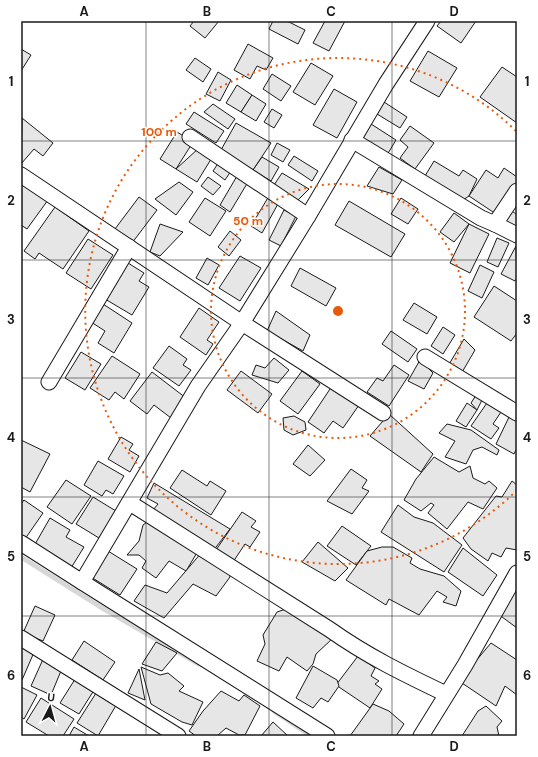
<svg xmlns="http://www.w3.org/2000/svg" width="538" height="757" font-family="'DM Sans',sans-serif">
<rect width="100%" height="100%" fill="#fff"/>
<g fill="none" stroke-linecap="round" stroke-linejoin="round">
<g stroke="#d7d7d7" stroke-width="5">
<polyline points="21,557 99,606 199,664"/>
<polyline points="274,711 311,736"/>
</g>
</g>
<g fill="#e6e6e6" stroke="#1a1a1a">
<polygon points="194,21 219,21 205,38 190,26"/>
<polygon points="273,21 287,21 305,30 298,44 269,29"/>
<polygon points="325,21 345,21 329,51 313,43"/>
<polygon points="441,21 476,21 461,43 437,26"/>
<polygon points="248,44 273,58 266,70 257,66 250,79 234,70"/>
<polygon points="21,49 31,55 21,71"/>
<polygon points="428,51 457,68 439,97 410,81"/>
<polygon points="195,58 211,69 203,82 186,70"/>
<polygon points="311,63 333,76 315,105 293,92"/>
<polygon points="502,67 517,77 517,123 480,97"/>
<polygon points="218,72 231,80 220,101 206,94"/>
<polygon points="272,74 291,86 281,101 263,89"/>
<polygon points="237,85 252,95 241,112 226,103"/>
<polygon points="334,89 357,102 337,138 313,125"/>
<polygon points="252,95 266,104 256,121 241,112"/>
<polygon points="384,102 407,117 400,128 377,114"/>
<polygon points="213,104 235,119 228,129 204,112"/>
<polygon points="272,109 282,115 274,128 264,122"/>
<polygon points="194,112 224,131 216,143 186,124"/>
<polygon points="22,118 53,143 43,156 34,149 21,164"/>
<polygon points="236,123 271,143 253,170 221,150"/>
<polygon points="371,124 396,140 387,155 361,139"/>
<polygon points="410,126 434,143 415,169 400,158 408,147 400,140"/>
<polygon points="177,132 193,142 176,169 160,159"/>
<polygon points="277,143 290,150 283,162 271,155"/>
<polygon points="199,148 213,156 197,182 176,169"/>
<polygon points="294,156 318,171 312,181 288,165"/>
<polygon points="262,157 279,167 271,181 253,170"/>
<polygon points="434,161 459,176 463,170 477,179 469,196 463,200 425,176"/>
<polygon points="219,162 231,171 225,180 213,171"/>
<polygon points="379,167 402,180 393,194 367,186"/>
<polygon points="504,168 517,177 517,189 496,214 469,196 486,170 498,178"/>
<polygon points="282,173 309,189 298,200 274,185"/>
<polygon points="237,176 248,182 230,212 220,205"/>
<polygon points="208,177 221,186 213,195 201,186"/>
<polygon points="21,181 48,200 27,229 21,225"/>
<polygon points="179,182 193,192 176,215 155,199"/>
<polygon points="269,196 279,202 262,233 251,226"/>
<polygon points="139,197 157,210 132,243 115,229"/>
<polygon points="205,198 226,211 210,236 189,222"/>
<polygon points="401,198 418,209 408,224 391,214"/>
<polygon points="349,201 405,234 391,257 335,225"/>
<polygon points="55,207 89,231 63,269 39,253 35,259 24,251"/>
<polygon points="284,210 296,216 281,246 269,240"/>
<polygon points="511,210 517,215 517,232 503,221"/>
<polygon points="454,213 469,224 454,242 440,232"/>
<polygon points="160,224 183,232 160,256 150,252"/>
<polygon points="469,224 489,234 470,273 450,263"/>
<polygon points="230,231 241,240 229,256 218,247"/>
<polygon points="497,238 509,243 498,267 487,262"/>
<polygon points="88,239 113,255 91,289 66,273"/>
<polygon points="516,246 517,278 515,281 501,274"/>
<polygon points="240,256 261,268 240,301 219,288"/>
<polygon points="207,258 219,265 208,285 196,278"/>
<polygon points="128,263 144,273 139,281 149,287 132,315 105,299"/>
<polygon points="480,265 494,272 482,298 468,291"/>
<polygon points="300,268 336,288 326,306 291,286"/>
<polygon points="494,286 517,301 517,333 511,341 474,317"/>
<polygon points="414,303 437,317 427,334 403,320"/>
<polygon points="103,304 132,323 114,353 98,343 105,331 91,322"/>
<polygon points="199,308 219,322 207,340 213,344 206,355 180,337"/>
<polygon points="276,311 310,335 303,351 267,331"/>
<polygon points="443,327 455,335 443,354 431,346"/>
<polygon points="391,331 417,349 408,362 382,344"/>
<polygon points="464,339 475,350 461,374 448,366"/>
<polygon points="169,346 187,359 183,365 191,370 179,386 153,368"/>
<polygon points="81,352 101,364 85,390 65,378"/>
<polygon points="112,356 140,374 124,399 115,392 109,400 90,388"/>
<polygon points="274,358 289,370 278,383 252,375 256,365 265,368"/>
<polygon points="420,360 433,373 424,389 408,381"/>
<polygon points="394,365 409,375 389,406 367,392 377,378 383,381"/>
<polygon points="241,371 272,394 258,413 227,390"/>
<polygon points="302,371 320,384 298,414 280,401"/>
<polygon points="152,372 186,398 171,418 154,405 147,414 130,401"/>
<polygon points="332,386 359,405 343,428 333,421 324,433 308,422"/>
<polygon points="478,392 484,396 477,410 471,403"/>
<polygon points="489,400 503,409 493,424 499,428 491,439 471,426"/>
<polygon points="467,403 477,410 466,427 456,421"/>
<polygon points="389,414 433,454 421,472 370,436"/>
<polygon points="510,415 517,419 517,448 514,454 496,444"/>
<polygon points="294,416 305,422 306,430 293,435 284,430 283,418"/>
<polygon points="447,424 471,430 499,450 497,455 482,447 473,450 466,464 445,457 455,441 439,433"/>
<polygon points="121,437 133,444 129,450 139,456 130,472 108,459"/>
<polygon points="21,440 50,454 30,492 21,487"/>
<polygon points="308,445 325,460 310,476 293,464"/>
<polygon points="434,457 459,472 470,466 473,478 485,484 489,481 497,488 483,509 468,502 447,529 428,513 434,505 431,503 421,511 404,500 416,479"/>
<polygon points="98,461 124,476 113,494 106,490 102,496 84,485"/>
<polygon points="351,469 367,480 362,488 369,491 352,514 327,501"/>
<polygon points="182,470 207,486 210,481 226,491 211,515 170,488"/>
<polygon points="66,480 91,496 72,524 47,507"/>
<polygon points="512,481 517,485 517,550 506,548 501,557 492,553 488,561 471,549 463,538 496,496 502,497"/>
<polygon points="154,483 230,529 213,551 149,515 158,504 147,498"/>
<polygon points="93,497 116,511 99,538 76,524"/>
<polygon points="24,500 43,513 25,539 21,536 21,504"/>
<polygon points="398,505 414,517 433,523 462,545 444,572 381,532"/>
<polygon points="242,512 256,521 251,527 260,532 250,547 245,544 233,562 216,550"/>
<polygon points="50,518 70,530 66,537 84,547 71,568 34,546"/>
<polygon points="151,519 198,551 186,571 169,561 156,578 142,568 146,561 139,555 127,555 139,541 143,525"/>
<polygon points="342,526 371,546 356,565 327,546"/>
<polygon points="318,542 348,568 335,581 302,562"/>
<polygon points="382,547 393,547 412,558 410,563 420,569 444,576 461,591 456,606 443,602 447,597 437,591 419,615 389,599 386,605 346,580 367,551"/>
<polygon points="463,548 497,575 483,596 448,572"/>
<polygon points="108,551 137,569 120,595 91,577"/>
<polygon points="202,552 227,565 230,577 216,596 193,584 164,618 134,601 145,585 167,593"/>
<polygon points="517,584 517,628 498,614"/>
<polygon points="35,606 55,615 43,641 23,633"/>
<polygon points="286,609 333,638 316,654 313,664 307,671 287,657 279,671 257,661 265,644 263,635 277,612"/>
<polygon points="84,641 115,662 103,680 72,660"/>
<polygon points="156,642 177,653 162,671 142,664"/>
<polygon points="491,643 517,660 517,695 505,686 496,706 459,681"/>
<polygon points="21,644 35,650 22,680 21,679"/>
<polygon points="358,656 375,668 371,676 379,681 375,684 382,689 370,708 336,685"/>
<polygon points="44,657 63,666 51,695 31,686"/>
<polygon points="313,666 337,680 339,686 328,702 321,698 313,708 296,698"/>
<polygon points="141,667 160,675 168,673 184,686 179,691 203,702 192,725 182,722 151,704"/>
<polygon points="139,669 145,700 128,693"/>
<polygon points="77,676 96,687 79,714 60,703"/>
<polygon points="21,687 37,695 24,719 21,717"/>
<polygon points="98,690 118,702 98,736 77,723"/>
<polygon points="221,691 239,701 244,695 260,706 245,735 239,735 226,728 217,736 196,736 189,731 203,711"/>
<polygon points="41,698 74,719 63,736 49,736 26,722"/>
<polygon points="373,704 389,711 404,724 396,736 350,736"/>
<polygon points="486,706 502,721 497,727 499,736 462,736 478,711"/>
<polygon points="273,722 288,736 261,736"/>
<polygon points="74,727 89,736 69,736"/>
</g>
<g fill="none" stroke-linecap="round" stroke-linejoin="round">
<g stroke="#1a1a1a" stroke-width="17">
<g id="minor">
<polyline points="190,137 308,216"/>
<polyline points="352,140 481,218 495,224 517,191"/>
<polyline points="21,175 242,323 383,413"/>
<polyline points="495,224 517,235"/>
<polyline points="425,357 517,413"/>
<polyline points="49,382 129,247"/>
<path d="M130,503L329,629C367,656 404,674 446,694"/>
<polyline points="21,543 82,582 198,386 242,323 308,216 386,84 427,21"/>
<polyline points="82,582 327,736"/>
<polyline points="21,638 178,736"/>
<polyline points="421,736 465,665 517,573"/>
</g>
</g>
<use href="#minor" stroke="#fff" stroke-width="15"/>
</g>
<path fill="none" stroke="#1a1a1a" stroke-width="1" stroke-opacity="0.55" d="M146,21V736M269,21V736M392,21V736M21,141H517M21,260H517M21,378H517M21,497H517M21,616H517"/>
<g fill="none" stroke="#e8590c" stroke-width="2" stroke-dasharray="2 4">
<circle cx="338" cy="311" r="127"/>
<path d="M517 490A253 253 0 1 1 517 132"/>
</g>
<circle cx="338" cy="311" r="6" fill="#e8590c" stroke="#fff" stroke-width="2"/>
<g font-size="12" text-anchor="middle" font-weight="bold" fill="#e8590c" stroke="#fff" stroke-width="3" stroke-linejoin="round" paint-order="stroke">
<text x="159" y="136">100 m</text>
<text x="248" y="225">50 m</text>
</g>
<rect width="538" height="757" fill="none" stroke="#ffffff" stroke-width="44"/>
<g transform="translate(50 707) rotate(6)" stroke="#ffffff" stroke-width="3" paint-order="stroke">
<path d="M0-3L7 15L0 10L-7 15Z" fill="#1a1a1a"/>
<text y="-6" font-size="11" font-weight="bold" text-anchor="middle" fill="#1a1a1a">U</text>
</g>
<rect x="22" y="22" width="494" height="713" fill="none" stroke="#1a1a1a" stroke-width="1.5"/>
<g font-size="13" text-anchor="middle" font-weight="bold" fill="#1a1a1a">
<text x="84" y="16">A</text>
<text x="207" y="16">B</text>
<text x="331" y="16">C</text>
<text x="454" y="16">D</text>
<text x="11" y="86">1</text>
<text x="527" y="86">1</text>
<text x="11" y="205">2</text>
<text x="527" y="205">2</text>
<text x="11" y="324">3</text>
<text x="527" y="324">3</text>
<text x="11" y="442">4</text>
<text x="527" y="442">4</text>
<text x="11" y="561">5</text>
<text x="527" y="561">5</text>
<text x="11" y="680">6</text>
<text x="527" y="680">6</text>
<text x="84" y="751">A</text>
<text x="207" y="751">B</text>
<text x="331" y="751">C</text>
<text x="454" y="751">D</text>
</g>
</svg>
